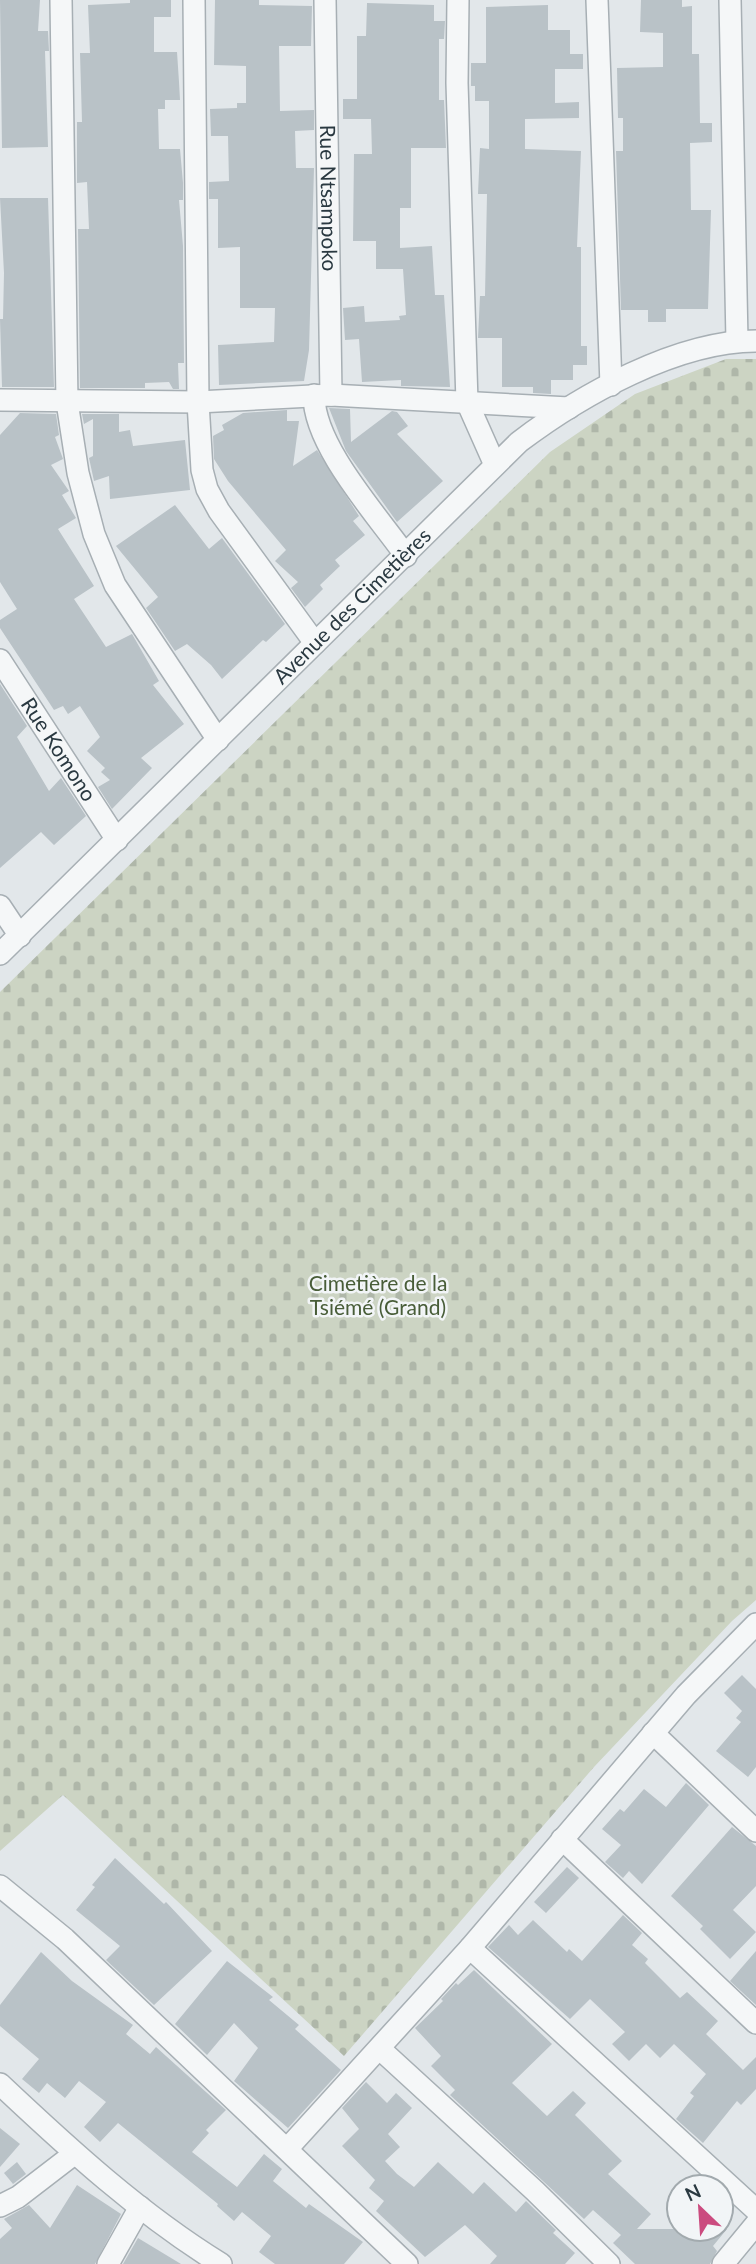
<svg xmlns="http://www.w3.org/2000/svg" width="756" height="2264" font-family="Lato,sans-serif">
<defs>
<pattern id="cemetery-stones" width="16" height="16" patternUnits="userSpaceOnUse" patternTransform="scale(1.75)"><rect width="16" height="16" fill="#ccd4c3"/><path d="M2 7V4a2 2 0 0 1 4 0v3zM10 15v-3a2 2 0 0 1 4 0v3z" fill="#afb7a9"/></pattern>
</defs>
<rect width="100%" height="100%" fill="#e2e7ea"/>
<polygon fill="url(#cemetery-stones)" points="726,359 756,359 756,1600 732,1621 594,1767 344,2056 63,1795 0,1851 0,992 550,452 635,394"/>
<g fill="#b9c2c7">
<polygon points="0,0 40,0 38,31 48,31 49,51 45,51 48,147 2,148"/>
<polygon points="130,0 171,0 171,17 154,17 154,52 177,52 179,82 180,100 165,100 165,109 158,109 159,149 180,149 183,183 183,200 179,200 183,246 184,363 178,363 179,389 173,389 169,382 145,383 145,388 80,388 78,229 89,229 87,182 77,183 77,122 82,122 80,53 90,53 88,5 130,3"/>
<polygon points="215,0 259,0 259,5 312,6 311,46 279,46 280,111 314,110 314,130 295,131 296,168 314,168 309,350 304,381 219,385 218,345 274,342 275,308 240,308 240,247 218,248 218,199 209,199 209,182 229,181 228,136 211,136 210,109 237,108 237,103 246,103 246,66 214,65"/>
<polygon points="641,0 682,0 682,7 692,6 692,54 699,54 700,123 712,123 712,142 690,143 691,210 711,210 708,309 666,309 666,322 648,322 648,310 621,310 616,151 623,151 623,118 618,118 617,68 663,67 663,33 640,32"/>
<polygon points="367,3 434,5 434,21 445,21 444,39 439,39 439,100 444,100 446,148 411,148 411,208 400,208 400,248 432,246 435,295 444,295 450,387 401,386 401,380 362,382 359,339 345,340 343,308 364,306 365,322 400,320 399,316 406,315 403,269 376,269 376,241 353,241 354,154 372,154 371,119 343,119 343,99 357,99 357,36 366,36"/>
<polygon points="548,5 548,30 570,30 570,54 583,54 583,69 555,69 555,103 579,102 579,118 525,119 525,149 581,151 577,247 581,247 581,346 587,346 587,365 573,365 573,380 551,380 551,394 533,393 533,387 502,387 502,338 478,338 480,296 485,296 487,194 478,194 480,148 489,149 489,101 475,101 475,86 471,86 471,63 486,63 486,7"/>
<polygon points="0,198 48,198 54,387 2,387 0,319 3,319 4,273"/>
<polygon points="329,408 350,409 351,442 392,411 397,412 408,426 397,434 443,481 397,522 346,451"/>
<polygon points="287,410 287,421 299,421 293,466 317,450 359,516 353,521 365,535 335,560 340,566 320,585 323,589 305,607 291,588 298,582 275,561 286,550 228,481 214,459 213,436 224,430 222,425 243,413"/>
<polygon points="20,413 56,414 59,435 55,437 63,459 51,465 69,491 62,495 76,518 58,529 94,586 74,599 106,647 132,634 159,681 153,685 184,724 141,758 152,768 112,809 98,787 110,780 101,772 105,768 87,751 100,737 80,706 68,714 63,706 54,710 0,628 0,620 17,609 0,582 0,435"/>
<polygon points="82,414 119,414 119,432 130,430 133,446 185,440 190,490 110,499 109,476 94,481 89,458 93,456 93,419 84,424"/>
<polygon points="175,505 209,549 222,538 285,624 266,642 263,640 222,679 211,665 187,644 175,651 146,608 158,597 116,546"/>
<polygon points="0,684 27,726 17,737 49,791 61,778 86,816 54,845 41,832 0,868"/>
<polygon points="742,1675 756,1689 756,1767 748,1777 716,1751 741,1722 736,1718 742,1711 724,1693"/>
<polygon points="686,1783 709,1805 642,1884 629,1871 623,1878 605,1862 621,1845 602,1829 620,1809 624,1812 644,1789 666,1807"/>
<polygon points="732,1827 756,1846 756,1886 733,1910 756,1932 730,1959 700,1929 703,1926 671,1896"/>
<polygon points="115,1858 164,1904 166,1902 212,1951 154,2005 106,1960 120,1946 76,1910 95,1887 92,1885"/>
<polygon points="567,1867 579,1878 546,1913 534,1902"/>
<polygon points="623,1915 642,1933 632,1945 648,1959 645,1963 680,1998 687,1992 718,2021 706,2034 743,2070 756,2057 756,2089 741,2105 737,2101 703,2143 676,2119 694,2096 690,2093 706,2074 674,2044 660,2058 646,2044 629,2061 612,2044 625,2032 590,1999 570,2019 488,1947 509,1925 518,1935 533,1920 567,1952 569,1949 582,1961"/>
<polygon points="756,1951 756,2005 730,1981"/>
<polygon points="41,1952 72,1981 133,2025 126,2034 150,2054 156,2047 226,2110 206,2130 209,2133 192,2152 237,2187 264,2154 282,2169 273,2181 306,2208 309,2204 363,2242 344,2264 275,2264 259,2252 271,2236 242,2212 234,2221 217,2206 218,2204 118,2123 100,2142 84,2127 106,2102 79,2081 65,2098 47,2083 39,2093 22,2079 39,2059 0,2026 0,2005"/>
<polygon points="227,1961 273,1997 269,2000 299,2025 295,2029 341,2070 288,2128 234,2081 258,2048 234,2023 207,2055 175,2024"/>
<polygon points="474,1970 552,2044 512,2083 547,2116 573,2091 586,2103 575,2115 622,2161 608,2174 651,2214 637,2229 727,2229 713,2246 717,2251 710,2264 635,2264 613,2243 621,2235 593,2210 584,2219 450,2095 455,2090 431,2066 441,2056 415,2028 443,2001 441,1999 456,1983 458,1985"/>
<polygon points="366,2082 387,2103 396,2093 412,2108 388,2134 400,2147 385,2161 397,2174 414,2187 438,2162 473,2194 484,2182 516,2212 526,2201 556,2230 553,2233 575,2253 565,2264 490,2264 497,2256 465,2225 425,2257 376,2211 384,2201 369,2188 375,2180 342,2146 359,2129 342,2108"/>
<polygon points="0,2128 20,2144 0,2167"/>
<polygon points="17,2162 26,2174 13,2184 4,2173"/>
<polygon points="77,2185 121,2214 95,2264 0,2264 0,2239 12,2228 4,2219 29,2205 50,2228"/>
<polygon points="138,2238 181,2264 123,2264"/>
</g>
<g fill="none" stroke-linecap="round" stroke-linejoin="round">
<g stroke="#a7afb4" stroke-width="24">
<g id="minor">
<polyline points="61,0 67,402 78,473 94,534 115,585 218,740"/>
<polyline points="194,0 198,402 202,470 207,489 219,511 315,643"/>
<path id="s1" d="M325,0L331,395"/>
<polyline points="458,0 457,83 467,402 495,465"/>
<polyline points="597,0 611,385"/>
<polyline points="730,0 737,341"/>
<path d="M314,395C313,445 377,515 406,556"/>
<polyline points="0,400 198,402 331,395 569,408"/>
<path id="s2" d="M0,660L117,840"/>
<polyline points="0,906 20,936"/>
<path id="s3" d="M0,954L519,442C581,395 677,341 756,341"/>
<polyline points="653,1733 756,1831"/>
<polyline points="562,1839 756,2023"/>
<polyline points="0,1886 65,1939 407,2264"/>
<polyline points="470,1948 756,2210"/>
<polyline points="380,2049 535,2191 609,2264"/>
<path d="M0,2084C69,2149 140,2214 221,2264"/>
<polyline points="287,2149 470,1948 686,1695 756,1624"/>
<polyline points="0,2206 18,2197 74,2154"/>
<polyline points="108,2264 140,2207"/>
<polyline points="723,2264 756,2224"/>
</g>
</g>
<use href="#minor" stroke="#f5f7f8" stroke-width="21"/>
</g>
<g text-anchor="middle" stroke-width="5" stroke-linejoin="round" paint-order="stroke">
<g font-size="21" fill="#2a3941" stroke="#f2f5f7">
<text dy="7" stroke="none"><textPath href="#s1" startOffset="198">Rue Ntsampoko</textPath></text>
<text dy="7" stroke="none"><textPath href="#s3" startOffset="495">Avenue des Cimetières</textPath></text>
<text dy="7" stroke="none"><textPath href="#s2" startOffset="107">Rue Komono</textPath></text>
</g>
<g font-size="21" fill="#485d38" stroke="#f2f5f7">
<text x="378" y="1291">Cimetière de la<tspan x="378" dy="24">Tsiémé (Grand)</tspan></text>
</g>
</g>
<g transform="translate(700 2208) rotate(335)"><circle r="33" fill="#f2f5f7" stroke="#a2aaae" stroke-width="2"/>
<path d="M0-5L12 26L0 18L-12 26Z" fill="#cb4b7f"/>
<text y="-10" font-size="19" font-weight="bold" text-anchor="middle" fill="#2a3941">N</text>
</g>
</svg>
